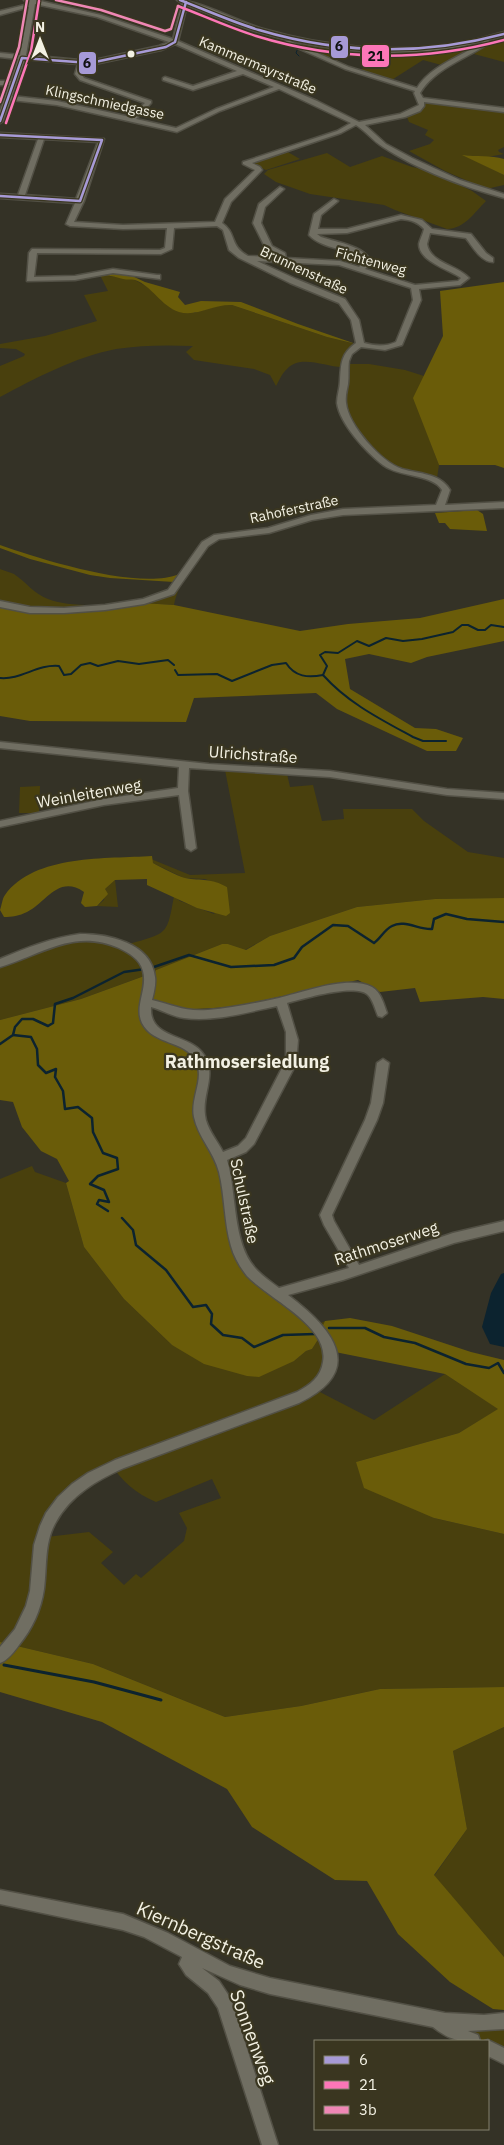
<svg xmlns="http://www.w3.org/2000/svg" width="504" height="2145" font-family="'IBM Plex Sans',sans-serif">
<rect width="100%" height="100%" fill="#343226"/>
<g fill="#49400d" fill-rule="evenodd">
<polygon points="502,40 504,42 504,62 474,54 492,42"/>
<polygon points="293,43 358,49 335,62"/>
<polygon points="480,43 482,44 445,66 423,60 390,81 359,71 391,51 432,51 468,47"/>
<polygon points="432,101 504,111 504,147 498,150 499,152 504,154 482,158 464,155 504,175 504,185 486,189 445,171 409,151 430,144 434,140 425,135 428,130 409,122 407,117 421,110 426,103"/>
<polygon points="286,151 300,159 266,170 250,163"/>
<path d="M327,153L350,167L382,156L412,167L432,171L472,191L486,201C475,212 464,229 447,229L395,210L384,205L310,194L276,182L264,174L268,170Z"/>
<path d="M100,275L133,279L194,313L224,304L232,305L327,337L356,344L345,354L342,367C325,367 301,354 287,369C282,373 279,381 276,386L270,375L254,369L194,360L186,352L193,346C168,345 141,345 116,349C75,357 36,378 0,397V366L24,356L25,354L16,349L0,348V344L45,336L97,321L84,295L108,291Z"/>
<polygon points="346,364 369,364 405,370 424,376 414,398 439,465 437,478 404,471 391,466 355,433 344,404"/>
<path d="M203,540L215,541C197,555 178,583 174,605L142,603L38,614L0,606V569C4,571 10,572 14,574C26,582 34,594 48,599C75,610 143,606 168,590C173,587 197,549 203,540Z"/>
<path d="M225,770L287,774L290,787L313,785L322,821L344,819L343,809H412L424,821L468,852L504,858V898L435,899L357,907L270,936L245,950L228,944H222L156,970L153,976L145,955L129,944C168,933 167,935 174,896L180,901L214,914L227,893V887L205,879L184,878L159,866L153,863L151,859L190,875L245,873Z"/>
<polygon points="40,786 39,813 19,813 20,787"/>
<polygon points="115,880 118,907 97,906 104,900 105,889"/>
<path d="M98,939C122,949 133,951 147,975L81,999L0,1020V966L63,942Z"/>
<path d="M32,1166L35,1172L66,1183L84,1247L124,1299L172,1345L294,1361L306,1351L312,1349L319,1338L313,1327L325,1321L322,1327L335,1352L316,1390L374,1420L445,1374L499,1409L459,1433L356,1462L434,1518L504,1534V1687L380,1689L301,1706L225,1717L93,1664L0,1642V1179ZM110,1463C122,1481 135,1493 156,1502L212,1479L221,1498L179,1513L187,1528L184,1541L141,1578L136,1574L124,1585L101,1563L113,1552L89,1532L38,1538L73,1483Z"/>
<polygon points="504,1727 504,1957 434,1876 467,1829 453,1751"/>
<polygon points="502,2029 504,2030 504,2052 488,2045 488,2041 480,2041 457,2032"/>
</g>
<g fill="#6a5c09">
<path d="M462,155C476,157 491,155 504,159V175Z"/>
<path d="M117,273L130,275L145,282L180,292L178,297L185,305L201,301L241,302L298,324L356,344L327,337L232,305C214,304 197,317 179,312C161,306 152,286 135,280C131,279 127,280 123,279C115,277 109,275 100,275Z"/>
<polygon points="504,282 504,468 495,465 439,465 413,398 443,336 440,291"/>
<polygon points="477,510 483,514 487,531 450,529 445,523 439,523 435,513"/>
<path d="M0,545C40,559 140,591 179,574L174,582L110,578L90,575L30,559L0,548Z"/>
<polygon points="504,599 504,641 427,657 411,663 369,654 345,659 350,689 415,728 436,729 463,738 456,751 427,751 337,709 316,693 194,698 186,722 30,721 0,716 0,606 38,614 142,603 174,605 300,631 348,624 420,618"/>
<path d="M152,856L153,863C160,867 178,876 185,878C202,881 211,878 227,887L230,913L226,916L197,908L147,885V879L115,880L105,889L108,894L97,906L85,907L81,903L84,892C58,874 45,904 27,912C19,916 12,917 4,917L0,910C2,905 2,899 5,895C34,854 108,859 152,856Z"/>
<polygon points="504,898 504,999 483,997 420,1002 415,988 380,992 358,980 232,1007 177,1010 149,1002 153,976 156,970 222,944 228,944 246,950 270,936 357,907 435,899"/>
<polygon points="147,975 143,1020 189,1051 198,1060 201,1077 197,1104 219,1167 237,1256 305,1317 319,1338 312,1349 306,1351 294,1361 259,1377 247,1376 204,1364 172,1345 124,1299 84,1247 66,1183 69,1181 57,1159 41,1151 22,1127 13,1102 0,1100 0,1020 81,999"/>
<polygon points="350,1318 392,1326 471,1352 504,1360 504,1534 434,1518 364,1488 356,1462 459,1433 498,1409 445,1374 335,1352 322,1327 325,1321"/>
<polygon points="0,1642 93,1664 225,1717 301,1706 380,1689 504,1687 504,1727 453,1751 467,1829 434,1875 504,1957 504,2010 493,2009 450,1982 398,1934 367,1881 335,1880 252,1827 227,1789 102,1722 0,1692"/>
</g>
<polygon fill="#0c232f" points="504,1273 504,1347 490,1344 482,1327 491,1293 501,1274"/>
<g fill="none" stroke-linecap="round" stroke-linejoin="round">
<polyline stroke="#0c232f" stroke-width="1" points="298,48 296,53 299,56"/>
<g stroke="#0c232f" stroke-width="2">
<path d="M175,670L178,675L217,674L232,681L272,665L286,663C295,677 308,678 323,675C348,703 380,719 413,737L423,741H446"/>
<polyline points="323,675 327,666 320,655 325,652 338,653 357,641 369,646 386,638 403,641 422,639 453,632 462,625 468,625 478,630 485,630 491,625 504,627"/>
<path d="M0,678C21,680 37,664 59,666L64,675L71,674L81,665L90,663L98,666L118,661L139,664L168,660L174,665"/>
</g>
<g stroke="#0c232f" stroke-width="2.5">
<path d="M151,968L189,955L231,967L274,965L294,958L302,947L333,925L348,926L374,943C381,938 384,930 392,926C404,919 419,930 432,929L434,919L446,914L467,919L504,922"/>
<polyline points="13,1035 31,1037 37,1049 38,1065 46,1073 56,1069 55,1077 63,1091 65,1109 78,1107 92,1118 93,1132 103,1153 117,1158 118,1169 98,1176 90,1184 104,1190 109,1202 99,1200 97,1204 108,1211"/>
<polyline points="0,1044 13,1035 15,1027 22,1019 33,1019 48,1026 53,1023 55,1004 73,998 124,972 145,969"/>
<polyline points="122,1218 133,1230 136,1245 166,1270 193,1307 206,1305 212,1314 211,1324 223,1335 242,1338 254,1347 283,1335 315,1334"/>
<polyline points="329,1328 365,1328 384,1337 415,1343 466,1364 489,1368 498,1363 504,1373"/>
</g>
<polyline stroke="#0c232f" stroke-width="3" points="4,1665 94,1682 161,1700"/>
<g stroke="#525045" stroke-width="3">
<g id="minor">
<path d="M24,0H36L101,15L173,39L182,3L177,0C199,0 239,22 263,29C325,47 395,54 460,43C475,41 489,36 504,32V36L488,40L490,42L489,43C466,59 435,68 420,93L423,98L504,108V112L424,102V106L420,111L405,117L365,125L386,144L412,158L460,180L504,194V198C464,187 418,170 383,147C373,141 366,131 356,125L341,133L252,163L260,167L262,170L231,202L222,223C237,233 229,246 248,256L279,257L266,249L253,223L259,204L280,187L284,189L265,207L261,223L272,246L285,253L286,258L340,261L359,267L363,263V259C347,248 322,249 309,235L314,214L334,199L338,201L321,215L318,229H347L401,215L422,220L432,229L471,234L486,253L493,258V262C481,262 472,246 466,238L430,233L427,244C430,263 457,265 469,278L460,285L419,289L421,300L402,345L385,350L361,347L352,354L349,361C348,368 349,376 348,384C347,390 345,396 346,403C348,425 381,462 402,469C419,474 440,473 450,490L445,505L504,502V508L343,515L312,520L269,533L219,539L208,546L174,594L144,604L105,610L64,613H30L0,607V601L30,607L64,608L105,605L143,599L168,590L202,542L214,535L268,528L311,515L343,509L436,505L442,490C433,474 398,477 383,465C366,452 340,424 337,403C337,395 340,388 340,380C341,363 341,354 356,343L351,320L339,303L290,283L239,258L229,250L223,230L217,226L174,228L172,249L161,254L37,253L34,277L75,276L113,269L157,275H160V279L113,273L75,280L27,281L29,253L32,249L160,250L165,248L167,228L123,229L70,226L66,224L75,203L0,198V194L18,195L38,139L0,137V133L104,139L84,201L74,222L123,225L215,222L225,199L255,170L243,164V162L337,131L351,123L279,89L220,111L177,132L57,105L11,100L3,121L0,123V111L9,85H0V81H11L18,59L0,57V53L20,55L29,7L0,15V11L29,4ZM35,4L97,17L169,42L159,46L90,61L26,55ZM187,5C209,13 231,23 255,31C326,53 411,61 484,41C463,56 431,65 417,88L349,67L290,41H286V43L345,69L415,91L414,93L419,105L400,114L359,122L317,101L178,41ZM175,44L237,71L193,86L165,77L163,78V80L193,90L243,74L274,87L216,109L176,128L136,119L151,103V101L84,78L81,74L85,64L90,65L161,50ZM25,59L78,64L75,74L80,80L145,103L130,117L57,101L12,96ZM44,139L98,142L76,199L25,195ZM401,219C411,220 418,222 424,229C423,234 420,239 419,244C419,261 447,269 458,276L461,278L458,281L415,285L365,269L371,263C367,246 335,242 321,237L317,234L347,233ZM257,261L339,265L411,288L413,300L396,342C385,347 375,346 364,343L359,320L345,299L296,279Z"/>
<polygon points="0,742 209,764 330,771 447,789 504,793 504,799 447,795 330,777 189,768 188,791 196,848 191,851 186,848 179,795 104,805 0,827 0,821 104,799 178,788 179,767 0,748"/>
<path d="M80,934C107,934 151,942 155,977C156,984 154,992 152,1000C174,1005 184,1012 208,1010C232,1008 256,1003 279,998C304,992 349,975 372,987C381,992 384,1005 387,1013L382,1017L378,1016C375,1009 373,1000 368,995C355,983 303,999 287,1003L298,1040L296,1064L254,1144L246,1152L227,1160C237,1193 232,1242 255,1268C262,1276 271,1282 279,1288L349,1268L324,1225L320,1215L365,1120L371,1103L377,1063L383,1059L389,1063L383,1103L377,1120L332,1215L334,1221L359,1265L453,1233L504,1221V1231L454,1243L343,1280L288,1295C332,1328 368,1370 299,1403L124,1468C97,1480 71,1495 56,1522C44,1542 47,1567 44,1589C41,1610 32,1629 19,1645C14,1652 8,1660 0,1663V1647L15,1629L26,1606L30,1591L34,1545L40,1526L46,1513L58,1497L72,1484L88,1473L115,1460L297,1392C310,1385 321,1377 323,1362C330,1326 269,1299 247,1276C240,1267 234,1257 231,1246C224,1222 225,1196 219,1172C214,1152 198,1137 194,1117C190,1098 205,1079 196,1061C185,1040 153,1045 142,1023C134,1006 148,988 143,971C140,959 129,953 119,948C74,928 41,955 0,967V959C26,948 51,938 80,934ZM277,1006L286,1032V1056L284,1064L246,1138L238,1146L223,1152C217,1140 206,1128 205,1115C202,1093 217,1075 204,1055C190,1033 149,1040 151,1007C162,1010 173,1017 184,1018C215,1022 248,1012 277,1006Z"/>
<path d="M0,1890L123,1914L168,1933L230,1966L270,1978L445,2013L484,2015L504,2013V2029L468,2031L478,2035L480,2041C458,2041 451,2041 433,2027L270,1994L240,1985L202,1968L219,1981L231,1999L278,2145H262L218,2008L208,1993L186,1975L179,1964L182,1957L144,1937L123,1930L0,1904Z"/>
<polygon points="488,2040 504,2048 504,2064 488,2056 488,2041 485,2041"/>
</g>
</g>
<use href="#minor" fill="#706e62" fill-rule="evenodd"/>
<g stroke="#3a3620" stroke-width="5">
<g id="bus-1">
<path d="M180,0C206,10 232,22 259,30C340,54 422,56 504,34"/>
<polyline points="0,121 22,58 90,63 166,47 175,42 186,2"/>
<polyline points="0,135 102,140 80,201 0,196"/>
</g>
</g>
<g stroke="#3a3620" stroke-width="5">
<g id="bus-2">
<path d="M178,6C204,16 230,28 256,36C337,61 423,62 504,40"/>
<polyline points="6,123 31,51 39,1"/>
</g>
</g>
<g stroke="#3a3620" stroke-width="5">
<g id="bus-3">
<polyline points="56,0 101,10 165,31 171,29 178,6"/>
<polyline points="0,102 19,47 27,0"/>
</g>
</g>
<use href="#bus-1" stroke="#a79ad6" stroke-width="2.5"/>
<use href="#bus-2" stroke="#fc76b8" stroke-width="2.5"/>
<use href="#bus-3" stroke="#ef87b5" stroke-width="2.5"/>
</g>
<circle fill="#f3f1e3" stroke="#3a3620" stroke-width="2" cx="131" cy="54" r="4.5"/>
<g text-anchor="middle" stroke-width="4.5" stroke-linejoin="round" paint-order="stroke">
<g font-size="14" fill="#f3f1e3" stroke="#3a3620">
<text transform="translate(258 65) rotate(23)" y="5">Kammermayrstraße</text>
<text transform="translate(105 102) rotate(12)" y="5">Klingschmiedgasse</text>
<text transform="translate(371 261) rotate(15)" y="5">Fichtenweg</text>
<text transform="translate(304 270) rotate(25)" y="5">Brunnenstraße</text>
<text transform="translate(294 509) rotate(-12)" y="5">Rahoferstraße</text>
</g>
<g font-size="16" fill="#f3f1e3" stroke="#3a3620">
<text transform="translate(253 754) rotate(4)" y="6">Ulrichstraße</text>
<text transform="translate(89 793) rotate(-10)" y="6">Weinleitenweg</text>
<text transform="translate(245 1201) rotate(78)" y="6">Schulstraße</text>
<text transform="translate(386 1243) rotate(-18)" y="6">Rathmoserweg</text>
</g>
<g font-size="18" font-weight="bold" fill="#f3f1e3" stroke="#3a3620">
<text x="247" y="1068">Rathmosersiedlung</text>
</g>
<g font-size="19" fill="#f3f1e3" stroke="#3a3620">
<text transform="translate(201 1935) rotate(24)" y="7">Kiernbergstraße</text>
<text transform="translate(253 2037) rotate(70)" y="7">Sonnenweg</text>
</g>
</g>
<g stroke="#3a3620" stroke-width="2">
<rect x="330" y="35" width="19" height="24" rx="5" fill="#a79ad6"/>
<rect x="361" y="44" width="29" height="24" rx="5" fill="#fc76b8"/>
<rect x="78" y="51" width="19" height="24" rx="5" fill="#a79ad6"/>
</g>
<g font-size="14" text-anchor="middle" font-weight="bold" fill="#111">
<text x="339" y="51">6</text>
<text x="376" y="61">21</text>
<text x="87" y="68">6</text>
</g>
<rect x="314" y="2040" width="175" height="90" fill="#3a3620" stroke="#84816e"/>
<rect x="324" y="2056" width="25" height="8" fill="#a79ad6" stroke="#84816e"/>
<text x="359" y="2065" font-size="15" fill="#f3f1e3">6</text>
<rect x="324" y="2081" width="25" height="8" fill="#fc76b8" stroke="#84816e"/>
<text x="359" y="2090" font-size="15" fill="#f3f1e3">21</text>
<rect x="324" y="2106" width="25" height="8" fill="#ef87b5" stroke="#84816e"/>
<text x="359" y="2115" font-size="15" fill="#f3f1e3">3b</text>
<g transform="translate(40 40)" stroke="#3a3620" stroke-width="4" paint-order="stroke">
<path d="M0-4L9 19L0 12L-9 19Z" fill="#f3f1e3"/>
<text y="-8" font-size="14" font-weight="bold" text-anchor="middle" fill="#f3f1e3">N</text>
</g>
</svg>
